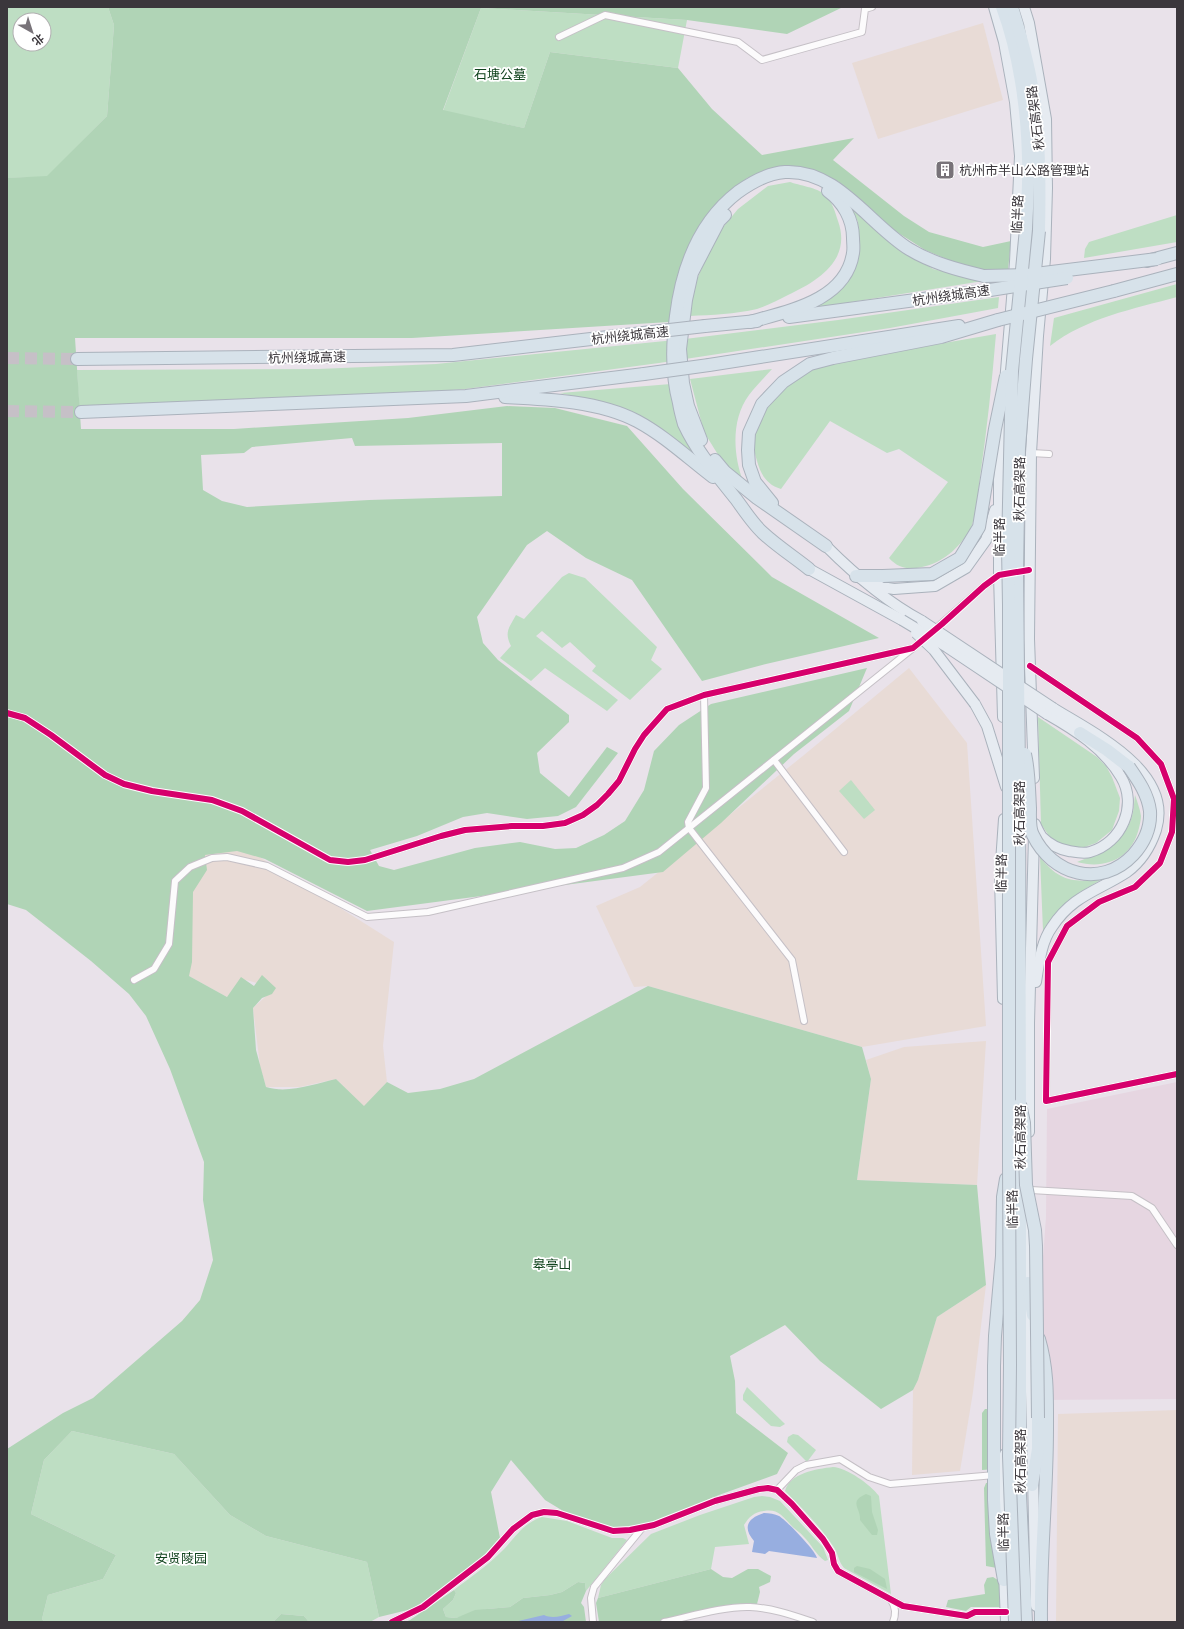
<svg xmlns="http://www.w3.org/2000/svg" width="1184" height="1629" font-family="'Exo 2','Noto Sans SC',sans-serif">
<rect width="100%" height="100%" fill="#e9e2ea"/>
<polygon fill="#e6d6e1" points="1177,1082 1177,1399 1036,1400 1036,1353 1046,1217 1047,1109"/>
<g fill="#e8dbd6">
<polygon points="983,23 1003,100 878,139 852,63"/>
<polygon points="909,668 967,743 986,1026 862,1047 648,986 634,987 596,906 640,887 804,755"/>
<polygon points="7,751 247,849 394,942 383,1046 387,1082 364,1107 336,1079 300,1087 266,1087 260,1066 253,1008 275,988 246,980 227,997 189,976"/>
<polygon points="986,1041 977,1185 857,1180 871,1079 866,1060 904,1047"/>
<polygon points="986,1285 973,1392 960,1471 912,1475 913,1390 918,1380 937,1317"/>
<polygon points="1177,1410 1177,1622 1056,1622 1058,1414"/>
</g>
<g fill="#bedec3" fill-rule="evenodd">
<path d="M7,7H108L114,25L107,116L47,177L7,178ZM20,20H44V44H20Z"/>
<polygon points="481,8 687,20 678,68 550,52 524,128 443,111"/>
<path d="M790,182C798,185 818,188 824,194C832,200 835,212 838,221C852,260 818,281 788,295C778,300 767,306 757,309C735,314 712,315 690,316L693,289L707,256L723,227L738,209L768,186Z"/>
<polygon points="847,200 911,255 933,269 983,281 814,308 859,253 858,222"/>
<polygon points="1177,215 1177,242 1084,258 1085,249 1089,242"/>
<path d="M1177,284V297C1133,309 1086,318 1050,346L1054,318Z"/>
<polygon points="999,297 998,308 890,328 659,363 465,389 343,398 79,407 77,370 318,369 436,364 685,339 838,320"/>
<path d="M996,334C992,382 987,429 980,477C979,489 975,518 971,528C961,546 945,561 926,566C911,570 900,570 889,558L948,482L899,449L887,453L830,421L781,489C767,485 761,475 757,461C751,441 752,432 762,414C777,388 796,378 823,364Z"/>
<path d="M772,369C764,378 756,386 749,395C731,419 733,455 743,481L725,466L704,432L690,379Z"/>
<polygon points="671,384 696,455 663,430 608,404 560,393"/>
<path d="M569,573L585,578L657,647L651,660L662,669L630,700L592,671L596,666L570,642L562,648L542,631L536,636L618,700L607,711L545,668L531,681L500,658L511,646C504,632 509,628 516,615L524,619L562,577Z"/>
<polygon points="1038,717 1097,757 1106,766 1112,777 1120,798 1119,811 1112,830 1096,843 1082,848 1069,847 1057,842 1049,836 1041,824"/>
<polygon points="851,780 875,810 864,819 839,791"/>
<path d="M1135,795C1137,801 1140,809 1141,816C1141,819 1140,824 1139,828C1132,858 1106,870 1077,862C1101,853 1125,842 1132,816C1134,810 1134,802 1135,795Z"/>
<path d="M1040,857C1059,881 1073,883 1102,879C1075,895 1060,903 1043,931Z"/>
<polygon points="747,1387 785,1424 780,1427 771,1426 743,1400 743,1395"/>
<polygon points="72,1431 174,1454 230,1515 266,1536 367,1562 379,1617 370,1622 309,1622 304,1616 281,1614 273,1622 44,1622 42,1619 48,1595 103,1579 116,1555 31,1514 44,1460"/>
<polygon points="793,1434 798,1435 816,1450 807,1462 787,1442 788,1437"/>
<path d="M833,1467C847,1468 870,1484 879,1496L891,1594L844,1568C838,1561 838,1552 833,1546C820,1526 802,1508 785,1491C790,1473 816,1469 833,1467Z"/>
<path d="M762,1496L770,1497L780,1501L823,1547L828,1560L825,1561C816,1555 811,1544 804,1537C800,1532 794,1529 790,1524C781,1515 778,1509 764,1511C754,1512 749,1517 744,1525L749,1544L715,1547L711,1569L598,1598L601,1585L605,1579L651,1534L700,1515L754,1497Z"/>
<path d="M542,1517L567,1521L612,1538H623L627,1540L586,1591L585,1583L578,1582L562,1592L550,1595L523,1598L510,1607L487,1609L456,1618L446,1617L443,1609L453,1600L456,1593L454,1590C469,1578 486,1567 500,1553C515,1539 521,1524 542,1517Z"/>
</g>
<g fill="#b0d4b6" fill-rule="evenodd">
<path d="M108,7H841V8L787,34L687,20L481,8L443,110L524,128L550,52L678,68L712,109L762,155L854,138L833,160L904,216L929,232L983,247L1011,241L1008,270H984L963,266L925,250L889,227L839,182L815,170L794,166L771,169L747,178L719,202L698,231L684,258L669,322L412,338H75L81,429H234L408,418L507,406L555,408L627,426L683,489L772,577L879,638L766,664L702,681L632,580L586,558L547,531L527,545L477,617L483,643L498,660L569,715V722L537,753L540,773L569,797L607,747L618,753L576,807L558,816L527,819L487,813L463,817L417,836L370,850L379,866L394,870L475,848L520,842L555,849L576,848L604,835L625,821L644,790L654,751L679,725L711,704L867,668L849,711L794,754L721,823L663,872L367,911L265,859L237,851L205,855L207,870L193,892L192,962L189,976L227,997L241,977L254,986L262,975L276,988L272,994L262,998L253,1008L256,1050L266,1087C288,1094 314,1084 336,1079L364,1106L387,1082L408,1093L440,1089L474,1079L648,986L862,1047L871,1079L857,1180L977,1185L986,1285L937,1317L918,1380L913,1390L881,1409L820,1361L785,1325L730,1356L735,1381L736,1413L788,1453L777,1474L719,1495L648,1525L612,1528L583,1523L545,1500L511,1460L491,1492L500,1538L470,1571L412,1609L379,1617L367,1562L266,1536L230,1515L174,1454L72,1431L44,1460L31,1514L116,1555L103,1579L48,1595L42,1619L44,1622H7V1449L63,1413L93,1398L182,1321L200,1300L213,1260L203,1200L204,1162L170,1069L146,1016L129,994L91,961L26,910L7,904V178L47,176L107,116L114,25ZM352,438L355,446L502,443V496L369,500L247,507L222,501L203,490L201,455L244,453L252,447Z"/>
<polygon points="985,1409 992,1409 996,1469 982,1470 982,1413"/>
<polygon points="992,1482 997,1568 986,1566 984,1488 986,1483"/>
<path d="M866,1494L871,1496L872,1512L878,1530L877,1535H872L860,1520C861,1508 848,1502 866,1494Z"/>
<polygon points="857,1566 870,1569 885,1579 887,1589 854,1572 854,1568"/>
<polygon points="711,1569 723,1577 732,1578 748,1569 758,1569 771,1576 770,1582 759,1587 760,1592 757,1604 702,1611 656,1622 599,1622 596,1603 598,1598"/>
<polygon points="993,1577 1001,1582 1001,1607 971,1607 966,1611 946,1607 948,1600 985,1594 984,1585 987,1578"/>
<polygon points="578,1582 585,1583 586,1591 581,1603 584,1607 586,1622 405,1622 410,1620 454,1590 456,1593 453,1600 443,1609 446,1617 456,1618 475,1610 510,1607 523,1598 550,1595 562,1592"/>
<polygon points="281,1614 304,1616 309,1622 273,1622"/>
</g>
<g fill="#97aee0">
<path d="M764,1513C769,1513 775,1514 779,1516C786,1520 816,1551 817,1558L769,1551L765,1554L752,1552L754,1541C742,1527 748,1518 764,1513Z"/>
<path d="M569,1614L572,1616L563,1621L514,1622L544,1615C552,1619 561,1616 569,1614Z"/>
</g>
<g fill="none" stroke-linecap="round" stroke-linejoin="round">
<g stroke="#c6c0c7" stroke-width="12" stroke-dasharray="12 6" stroke-linecap="butt">
<polyline points="7,358 77,359"/>
<polyline points="7,411 81,412"/>
</g>
<g stroke="#c5c0c6" stroke-width="8">
<g id="street">
<polyline points="559,37 605,15 738,42 762,60 862,32 865,9 872,7"/>
<polyline points="1031,453 1049,454"/>
<polyline points="933,631 984,586 1001,575"/>
<polyline points="1030,666 1137,738 1161,764 1174,799 1172,832 1160,863 1135,887 1099,902 1067,926 1048,962 1046,1101 1177,1074"/>
<polyline points="704,695 706,788 688,822 689,828 792,960 804,1021"/>
<polyline points="7,713 25,718 51,735 105,775 124,784 152,791 212,800 242,811 330,860 348,862 365,860 441,836 465,830 512,826 543,826 565,823 583,815 597,805 608,794 619,781 635,749 644,735 667,709 704,695 913,648 925,638"/>
<polyline points="774,760 844,852"/>
<polyline points="134,980 154,969 169,944 175,881 190,867 212,858 227,857 267,866 367,917 428,912 623,868 659,852 912,649"/>
<polyline points="1031,1190 1132,1196 1152,1208 1177,1245"/>
<polyline points="777,1490 796,1470 806,1465 840,1459 869,1477 890,1484 995,1475"/>
<path d="M891,1600C896,1608 896,1614 893,1622"/>
<polyline points="392,1622 423,1607 488,1557 513,1529 532,1515 544,1512 557,1513 613,1531 630,1530 654,1525 715,1501 759,1489 768,1488 777,1490 792,1504 823,1539 832,1553 834,1564 838,1571 903,1606 967,1616 975,1612 1006,1612"/>
<polyline points="593,1622 591,1598 594,1587 642,1528"/>
<path d="M664,1622C688,1617 725,1606 750,1607C772,1608 792,1615 813,1622"/>
</g>
</g>
<g stroke="#aab2bc" stroke-width="12">
<g id="primary">
<polyline points="994,7 1004,42 1015,102 1020,156 1015,262 1005,383"/>
<polyline points="1024,7 1029,23 1046,119 1047,188 1045,259 1038,336 1031,453 1029,639 1034,778"/>
<polyline points="1003,409 999,480 999,575 1003,717"/>
<path d="M826,546C855,575 885,601 922,621"/>
<polyline points="809,569 902,620"/>
<polyline points="858,577 881,587 894,589 935,586 966,568 986,540 995,510"/>
<polyline points="975,704 987,726 1006,787"/>
<path d="M1035,824C1037,828 1039,833 1042,837C1050,845 1058,849 1069,851C1075,852 1084,854 1090,852C1122,843 1138,805 1121,777C1104,748 1075,730 1047,714"/>
<path d="M1036,982C1039,964 1041,942 1052,927C1073,895 1098,891 1127,872C1142,861 1150,848 1156,830C1174,771 1093,733 1053,708"/>
<polyline points="1003,999 1000,877 1004,819"/>
<polyline points="1029,1132 1029,1023 1034,836"/>
<polyline points="1028,1290 1030,1224"/>
<polyline points="1029,1306 1036,1606"/>
<polyline points="1004,1556 1002,1474 1005,1454"/>
<polyline points="1004,1572 1006,1622"/>
</g>
</g>
<g stroke="#aab2bc" stroke-width="14">
<g id="highway">
<path d="M1002,7C1019,53 1027,109 1028,158C1029,182 1027,205 1026,229"/>
<path d="M1012,7C1022,39 1031,72 1035,105C1040,147 1040,189 1039,231"/>
<polyline points="1147,261 1177,253"/>
<polyline points="1114,291 1177,274"/>
<polyline points="789,317 990,290"/>
<path d="M750,322C788,311 846,301 853,253C854,248 853,243 853,238C853,219 843,202 828,191"/>
<polyline points="705,326 757,321"/>
<polyline points="77,359 453,355 634,334"/>
<polyline points="709,365 959,326"/>
<path d="M505,397C547,399 599,401 637,421C665,436 688,458 713,477"/>
<polyline points="81,412 466,396 644,374"/>
<polyline points="701,440 688,406 683,383 680,349 686,300 692,273 719,221 725,215"/>
<polyline points="715,460 725,472 757,498 826,546"/>
<polyline points="772,503 755,482 749,465 748,450 749,433 762,404 783,382 810,364 833,358 941,337 998,320"/>
<path d="M809,569C794,557 777,546 763,533C753,524 744,510 736,499C717,475 697,452 684,424C682,417 680,409 679,403C671,373 672,345 676,316C682,268 699,222 738,192C752,182 768,173 785,172C837,169 869,224 909,249C932,263 958,270 984,276"/>
<polyline points="856,576 883,576"/>
<polyline points="1080,733 1107,750 1129,767"/>
<polyline points="1019,777 1020,1115"/>
<polyline points="1020,1153 1020,1495 1026,1622"/>
<polyline points="1028,1283 1033,1315"/>
<path d="M1039,1339C1048,1370 1047,1397 1047,1429C1047,1494 1040,1558 1041,1622"/>
<polyline points="1032,1485 1038,1449 1038,1418"/>
<polyline points="1004,1580 996,1534 994,1500 994,1366 995,1336 1002,1256 1003,1197 1006,1179"/>
</g>
</g>
<use href="#street" stroke="#fcfbfc" stroke-width="6"/>
<use href="#primary" stroke="#e6ebf1" stroke-width="10"/>
<use href="#highway" stroke="#d7e2ea" stroke-width="12"/>
<g stroke="#aab2bc" stroke-width="12" stroke-linecap="butt">
<g id="primary-bridge">
<polyline points="902,620 947,647 1047,714"/>
<polyline points="922,621 1053,708"/>
<polyline points="916,633 934,650 975,704"/>
</g>
</g>
<g stroke="#aab2bc" stroke-width="14" stroke-linecap="butt">
<g id="highway-bridge">
<polyline points="984,276 1027,275 1157,259"/>
<polyline points="990,290 1067,278"/>
<polyline points="998,320 1114,291"/>
<polyline points="634,334 705,326"/>
<polyline points="644,374 709,365"/>
<polyline points="883,576 932,574 960,558 979,527 995,429 1006,376"/>
<path d="M1025,754C1029,771 1029,791 1030,808C1030,817 1029,828 1033,835C1052,875 1101,889 1133,855C1144,843 1151,828 1150,811C1148,794 1138,780 1129,767"/>
<polyline points="1019,777 1017,571 1019,448 1026,359 1039,231"/>
<polyline points="1020,1104 1024,1123 1026,1185 1035,1230 1036,1246 1038,1418"/>
<polyline points="1015,1622 1009,1456 1010,1365 1009,1164 1009,605 1008,548 1012,371 1026,229"/>
</g>
</g>
<use href="#primary-bridge" stroke="#e6ebf1" stroke-width="10"/>
<use href="#highway-bridge" stroke="#d7e2ea" stroke-width="12"/>
<g stroke="#fff" stroke-width="8">
<g id="cycleway">
<polyline points="1030,666 1137,738 1161,764 1174,799 1172,832 1160,863 1135,887 1099,902 1067,926 1048,962 1046,1101 1177,1074"/>
<polyline points="7,713 25,718 51,735 105,775 124,784 152,791 212,800 242,811 330,860 348,862 365,860 441,836 465,830 512,826 543,826 565,823 583,815 597,805 608,794 619,781 635,749 644,735 667,709 704,695 913,648 942,624 984,586 999,575 1029,570"/>
<polyline points="392,1622 423,1607 488,1557 513,1529 532,1515 544,1512 557,1513 613,1531 630,1530 654,1525 715,1501 759,1489 768,1488 777,1490 792,1504 823,1539 832,1553 834,1564 838,1571 903,1606 967,1616 975,1612 1006,1612"/>
</g>
</g>
<use href="#cycleway" stroke="#d6006c" stroke-width="6"/>
</g>
<defs>
<g id="building-square" transform="scale(1)"><rect x="-9" y="-9" width="18" height="18" rx="4" fill="#787379" stroke="#fff"/><path d="M-4-6H4V6H1V3H-1V6H-4ZM-2.5-4.3h1.7v1.8h-1.7ZM.8-4.3h1.7v1.8H.8ZM-2.5-1h1.7V.8h-1.7ZM.8-1h1.7V.8H.8Z" fill="#fff"/></g>
</defs>
<g fill-rule="evenodd">
<use href="#building-square" x="945" y="170"/>
</g>
<g text-anchor="middle" stroke-width="3.5" stroke-linejoin="round" paint-order="stroke">
<g font-size="13" fill="#10431d" stroke="#fff">
<text x="500" y="79">石塘公墓</text>
<text x="552" y="1269">皋亭山</text>
<text x="181" y="1563">安贤陵园</text>
</g>
<g font-size="13" fill="#3b373c" stroke="#fff">
<text transform="translate(1035 118) rotate(-97)" y="5">秋石高架路</text>
<text transform="translate(1017 214) rotate(-87)" y="5">临半路</text>
<text transform="translate(951 295) rotate(-8)" y="5">杭州绕城高速</text>
<text transform="translate(630 335) rotate(-6)" y="5">杭州绕城高速</text>
<text transform="translate(307 357) rotate(-1)" y="5">杭州绕城高速</text>
<text transform="translate(1019 489) rotate(-89)" y="5">秋石高架路</text>
<text transform="translate(999 537) rotate(-90)" y="5">临半路</text>
<text transform="translate(1019 813) rotate(-90)" y="5">秋石高架路</text>
<text transform="translate(1001 873) rotate(-89)" y="5">临半路</text>
<text transform="translate(1020 1137) rotate(-90)" y="5">秋石高架路</text>
<text transform="translate(1012 1209) rotate(-91)" y="5">临半路</text>
<text transform="translate(1020 1461) rotate(-90)" y="5">秋石高架路</text>
<text transform="translate(1003 1532) rotate(-91)" y="5">临半路</text>
</g>
<g font-size="13" fill="#3b373c" stroke="#fff" text-anchor="start">
<text x="959" y="175">杭州市半山公路管理站</text>
</g>
</g>
<rect width="1184" height="1629" fill="none" stroke="#3b373c" stroke-width="16"/>
<g transform="translate(32 32) rotate(141)"><circle r="19" fill="#ffffff" stroke="#b1afb1"/>
<path d="M0-3L7 15L0 10L-7 15Z" fill="#787379"/>
<text y="-6" font-size="11" font-weight="bold" text-anchor="middle" fill="#3b373c">北</text>
</g>
</svg>
